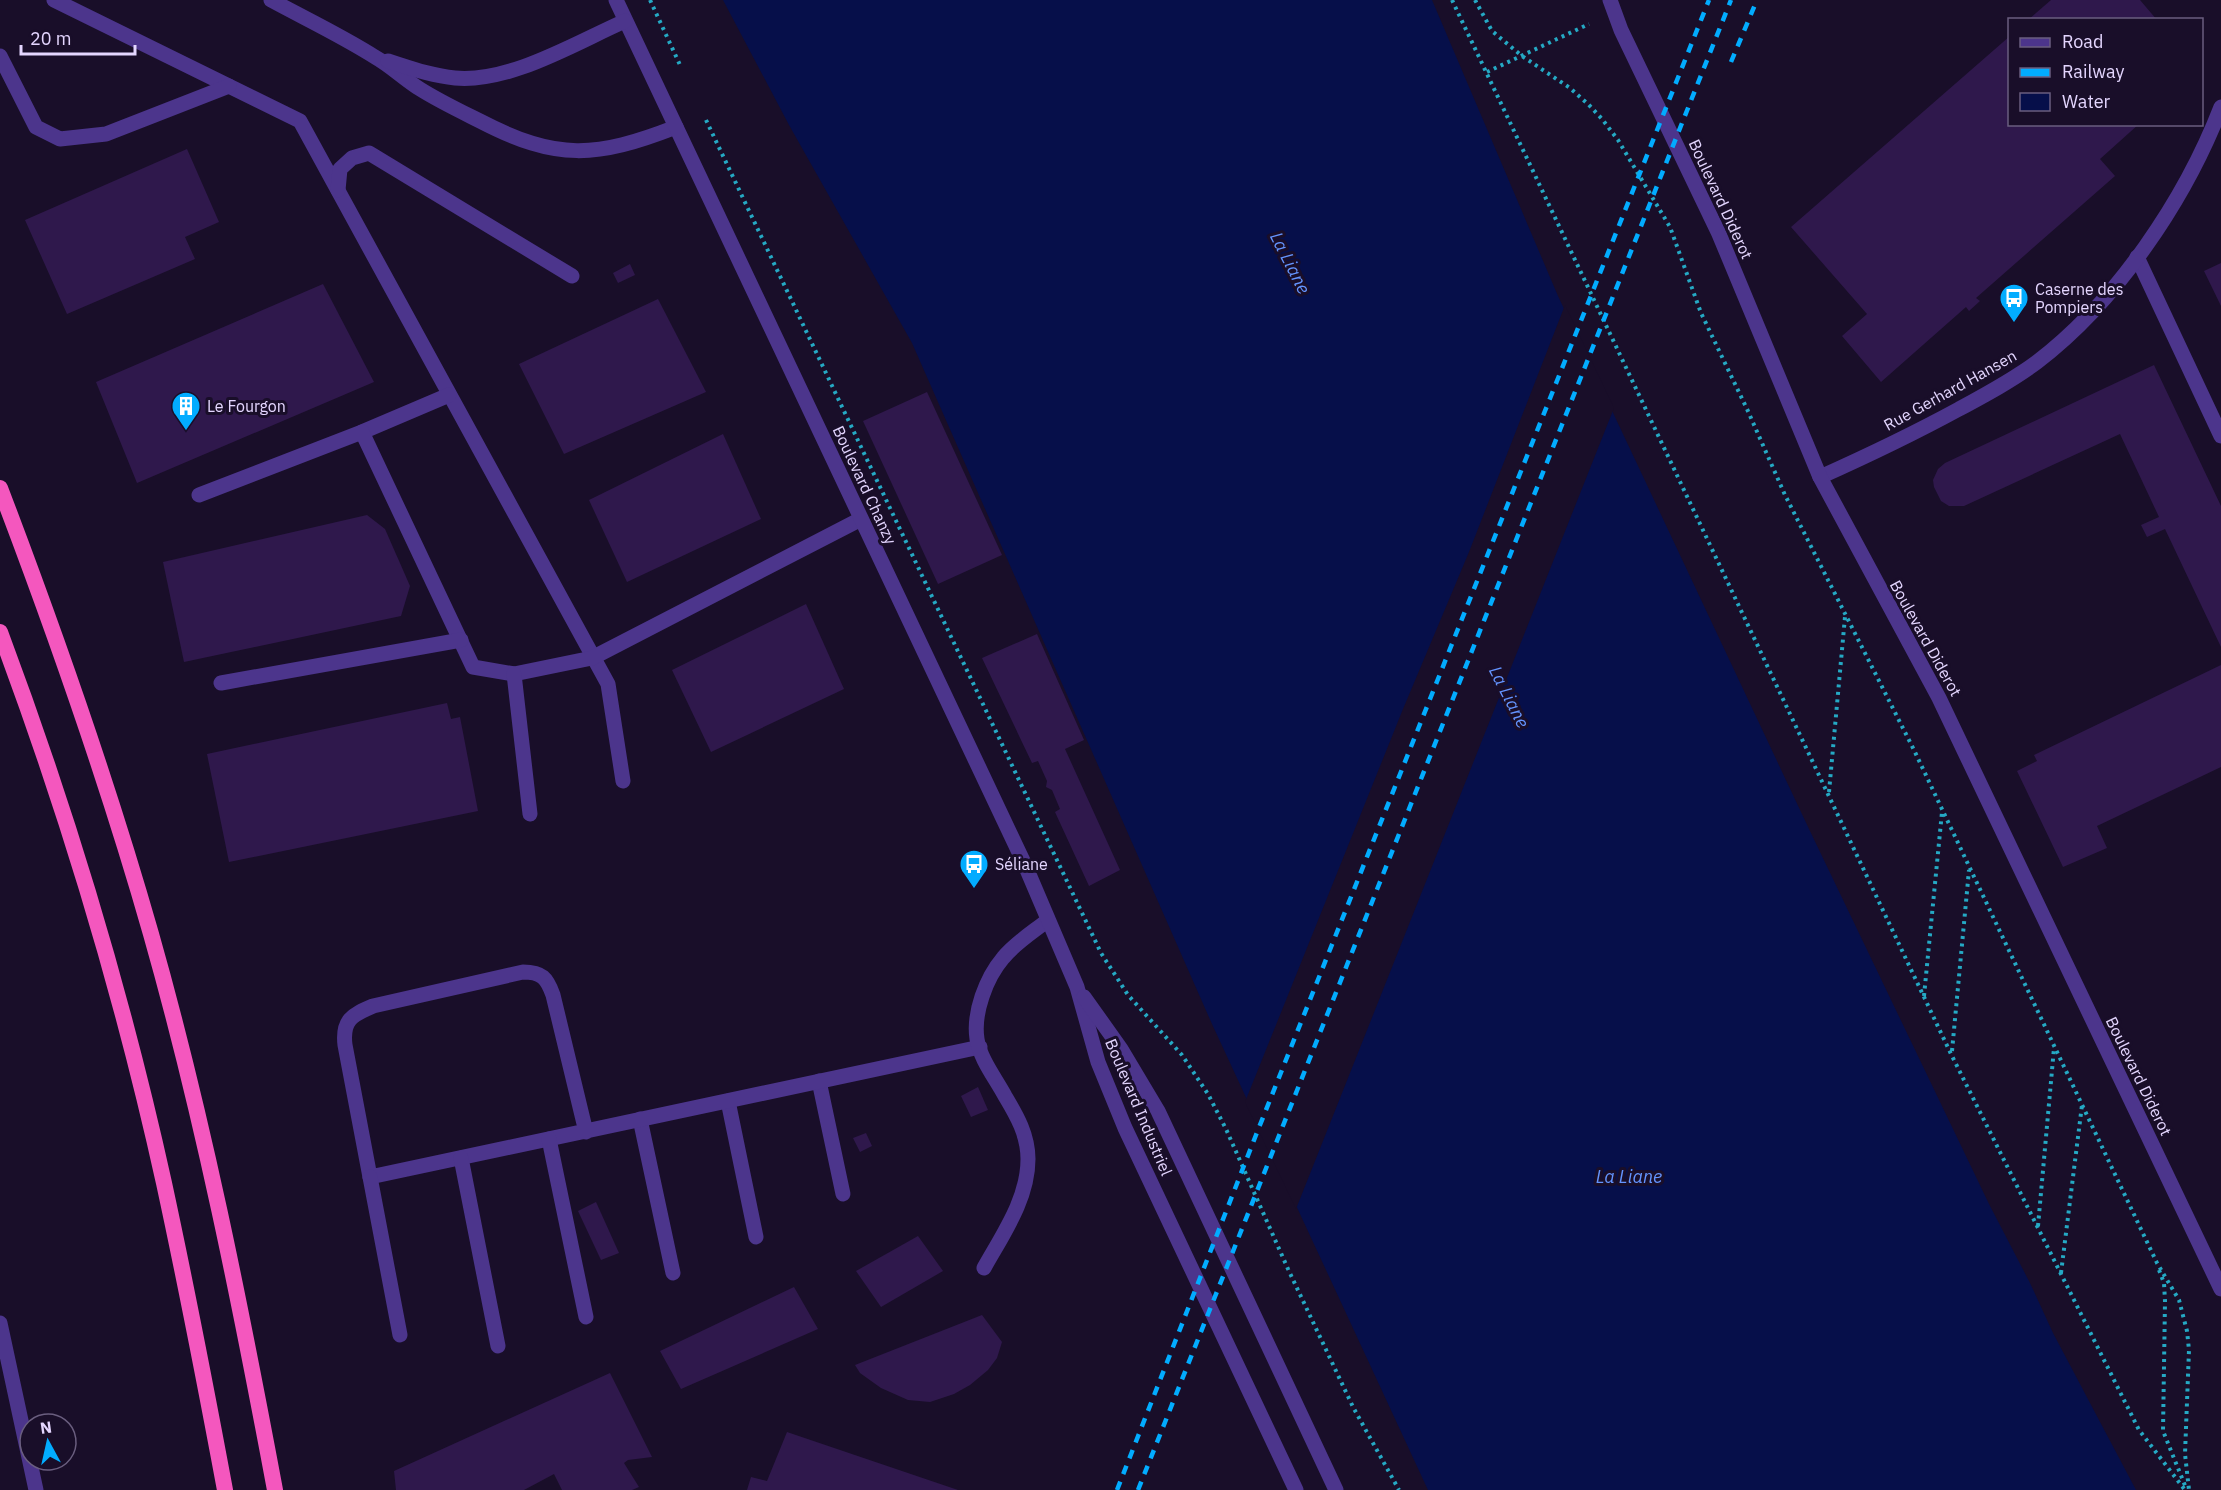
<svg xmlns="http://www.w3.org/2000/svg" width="2221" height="1490" font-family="'IBM Plex Sans',sans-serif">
<rect width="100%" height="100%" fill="#190e29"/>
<polygon fill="#060f4a" points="723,0 1432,0 1558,296 1809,829 1989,1204 2030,1283 2053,1333 2136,1490 1428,1490 1212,1024 912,343 789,125"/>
<polygon fill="#190e29" points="1565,305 1614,408 1296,1209 1245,1102 1403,709 1469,552"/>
<g fill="#2f184c">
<polygon points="2051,0 2140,0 2157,20 2028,20"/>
<polygon points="2010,36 2010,124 2139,124 2100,159 2115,176 1976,298 1980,301 1969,311 1966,307 1881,382 1842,336 1867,314 1791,227"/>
<polygon points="187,149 219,222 185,237 195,259 67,314 25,220"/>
<polygon points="2221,263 2221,306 2204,271"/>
<polygon points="630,264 635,275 618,283 613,273"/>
<polygon points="323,284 374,382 137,483 96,382"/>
<polygon points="658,299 706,392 564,454 519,364"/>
<polygon points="2154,365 2221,506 2221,647 2165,529 2147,537 2141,525 2159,517 2120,434 1964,506 1949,506 1941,501 1934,487 1933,480 1938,469 1945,463"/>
<polygon points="927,392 1002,555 938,584 863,421"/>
<polygon points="723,434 761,519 627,582 589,500"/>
<polygon points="367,515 385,529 410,586 401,616 184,662 163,562"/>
<polygon points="806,604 844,689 711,752 672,670"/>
<polygon points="1037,634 1084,740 1065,749 1120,870 1089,886 1055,812 1060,809 1052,790 1046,787 1047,781 1038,761 1032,763 982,658"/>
<polygon points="2221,665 2221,767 2097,826 2107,848 2063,867 2017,771 2037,761 2034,755"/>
<polygon points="447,703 451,719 460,717 478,811 229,862 207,754"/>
<polygon points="978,1087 988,1110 971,1117 961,1096"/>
<polygon points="866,1133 872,1146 860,1152 853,1138"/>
<polygon points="596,1202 619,1253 601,1260 578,1211"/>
<polygon points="918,1236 943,1271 881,1307 856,1271"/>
<polygon points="794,1287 818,1329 681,1389 660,1351"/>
<polygon points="982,1315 1002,1342 997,1358 988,1370 970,1385 954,1394 930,1402 908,1400 881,1388 860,1373 855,1365"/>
<polygon points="610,1373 652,1457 628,1460 624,1463 639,1487 632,1490 562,1490 554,1474 524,1490 396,1490 394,1471"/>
<polygon points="787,1432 958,1490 747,1490 751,1477 767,1481"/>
</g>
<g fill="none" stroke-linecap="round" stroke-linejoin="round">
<g stroke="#25a9c4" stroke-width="4" stroke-dasharray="3 4.5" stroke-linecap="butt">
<polyline points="650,0 680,65"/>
<polyline points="1452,0 1951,1054 2139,1430 2185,1490"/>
<polyline points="1475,0 1492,31 1522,56 1570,88 1588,104 1602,119 1618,140 1670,227 1701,313 1747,409 1785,495 1914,750 2157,1263 2179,1300 2187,1331 2189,1350 2185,1454 2189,1490"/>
<polyline points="1487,72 1589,24"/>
<polyline points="706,120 1101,953 1128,995 1182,1055 1208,1094 1226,1129 1288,1269 1353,1407 1399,1490"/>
<polyline points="1829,792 1845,617"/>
<polyline points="1924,996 1942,812"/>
<polyline points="1952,1051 1969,870"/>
<polyline points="2038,1226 2054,1048"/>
<polyline points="2159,1270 2164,1283 2165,1301 2163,1431 2186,1488"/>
<polyline points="2061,1273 2082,1105"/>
</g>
<g stroke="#4c358c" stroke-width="15">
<polyline points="54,0 300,121 608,684 623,781"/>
<polyline points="0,56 36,127 60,139 106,134 229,86"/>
<polyline points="338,190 340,169 352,158 369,153 572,276"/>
<polyline points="362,432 449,395"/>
<polyline points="199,495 362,432 473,667 514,674 592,658 861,519"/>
<polyline points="514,674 530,814"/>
<polyline points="221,683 461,640"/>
<polyline points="819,1081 843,1194"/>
<polyline points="728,1101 756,1237"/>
<polyline points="640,1119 673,1273"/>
<path d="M586,1132L553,995C547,978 542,972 523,972L373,1006C352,1015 342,1020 345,1045L370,1177L980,1047"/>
<polyline points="549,1139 586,1317"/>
<polyline points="461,1158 498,1346"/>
<polyline points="370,1177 400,1335"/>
<path d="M984,1268C1003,1234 1028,1199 1028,1159C1028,1135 1017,1116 1005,1096C996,1079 980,1059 977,1039C973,1013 986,978 1003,958C1015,943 1033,932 1048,920"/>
</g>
<g stroke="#4c358c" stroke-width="15">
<polyline points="2137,257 2221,436"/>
<path d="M1820,477C1867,456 1913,434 1959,409C1985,395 2013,380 2037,362C2117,301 2185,200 2221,107"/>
<polyline points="0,1323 36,1490"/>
</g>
<g stroke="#4c358c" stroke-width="15">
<path d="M271,0C306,19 342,36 375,57C391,66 404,79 420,89C439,101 460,111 480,121C557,161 596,158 676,127"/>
<polyline points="616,0 1025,865 1077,987 1098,1062 1125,1128 1296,1490"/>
<polyline points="1610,0 1621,30 1719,234 1820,477 1939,698 2221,1289"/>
<path d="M388,61C410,68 432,76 455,78C510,83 575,43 625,21"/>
<polyline points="1084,997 1121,1049 1158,1111 1336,1490"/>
</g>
<g stroke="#f457be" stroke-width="16">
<path d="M0,488C56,635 108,783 151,934C203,1117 240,1303 275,1490"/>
<path d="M0,632C67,811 123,997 164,1183C186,1285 206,1388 225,1490"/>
</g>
<g stroke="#02acff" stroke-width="4.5" stroke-dasharray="9 8" stroke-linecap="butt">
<polyline points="1731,62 1757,0"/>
<polyline points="1117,1490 1256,1135 1709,0"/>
<polyline points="1138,1490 1731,0"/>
</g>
</g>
<defs>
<g id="bus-pin" transform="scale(1.5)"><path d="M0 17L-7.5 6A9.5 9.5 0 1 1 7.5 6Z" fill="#02acff" stroke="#190e29"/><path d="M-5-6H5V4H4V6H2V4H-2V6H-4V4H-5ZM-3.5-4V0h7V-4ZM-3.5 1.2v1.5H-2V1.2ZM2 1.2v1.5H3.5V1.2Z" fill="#fff"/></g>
<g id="building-pin" transform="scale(1.5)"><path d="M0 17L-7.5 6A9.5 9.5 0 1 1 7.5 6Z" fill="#02acff" stroke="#190e29"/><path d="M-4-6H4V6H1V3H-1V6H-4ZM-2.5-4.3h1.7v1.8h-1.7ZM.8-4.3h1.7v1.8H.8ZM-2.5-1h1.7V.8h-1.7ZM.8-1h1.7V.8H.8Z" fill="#fff"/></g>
</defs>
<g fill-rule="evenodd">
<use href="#bus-pin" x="2014" y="298"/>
<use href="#building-pin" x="186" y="406"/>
<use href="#bus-pin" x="974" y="864"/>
</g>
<g text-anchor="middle" stroke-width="6" stroke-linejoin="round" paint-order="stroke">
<g font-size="16" fill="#e4d6ff" stroke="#190e29">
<text transform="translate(1721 199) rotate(65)" y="6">Boulevard Diderot</text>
<text transform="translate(1950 390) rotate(-29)" y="6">Rue Gerhard Hansen</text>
<text transform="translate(865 485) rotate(65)" y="6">Boulevard Chanzy</text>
<text transform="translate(1926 638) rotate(61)" y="6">Boulevard Diderot</text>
<text transform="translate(2139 1076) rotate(64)" y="6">Boulevard Diderot</text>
<text transform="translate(1139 1107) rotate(67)" y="6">Boulevard Industriel</text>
</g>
<g font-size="16" fill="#e4d6ff" stroke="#190e29" text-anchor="start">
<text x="2035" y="295">Caserne des<tspan x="2035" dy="18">Pompiers</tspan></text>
<text x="207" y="412">Le Fourgon</text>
<text x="995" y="870">Séliane</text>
</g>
<g font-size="18" font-style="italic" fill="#6494ff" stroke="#190e29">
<text transform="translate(1290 263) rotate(63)" y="6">La Liane</text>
<text transform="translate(1509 697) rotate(63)" y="6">La Liane</text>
<text x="1629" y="1183">La Liane</text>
</g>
</g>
<rect x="2008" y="18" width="195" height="108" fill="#190e29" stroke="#6a5e7f" stroke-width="1.5"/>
<rect x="2020" y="38" width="30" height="9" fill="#4c358c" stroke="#6a5e7f" stroke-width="1.5"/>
<text x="2062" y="48" font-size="18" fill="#e4d6ff">Road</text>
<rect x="2020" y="68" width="30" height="9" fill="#02acff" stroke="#6a5e7f" stroke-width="1.5"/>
<text x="2062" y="78" font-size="18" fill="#e4d6ff">Railway</text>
<rect x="2020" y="93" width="30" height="18" fill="#060f4a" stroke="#6a5e7f" stroke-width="1.5"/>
<text x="2062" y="108" font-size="18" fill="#e4d6ff">Water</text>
<g transform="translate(48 1442) rotate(352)"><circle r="28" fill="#190e29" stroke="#6a5e7f" stroke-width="1.5"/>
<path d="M0-4.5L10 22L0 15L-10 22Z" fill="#02acff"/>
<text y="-9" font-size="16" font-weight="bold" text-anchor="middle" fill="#e4d6ff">N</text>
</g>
<path d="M21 45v9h114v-9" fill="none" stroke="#e4d6ff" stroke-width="3"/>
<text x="30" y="45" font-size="18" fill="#e4d6ff" stroke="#190e29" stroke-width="4.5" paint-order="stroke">20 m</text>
</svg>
